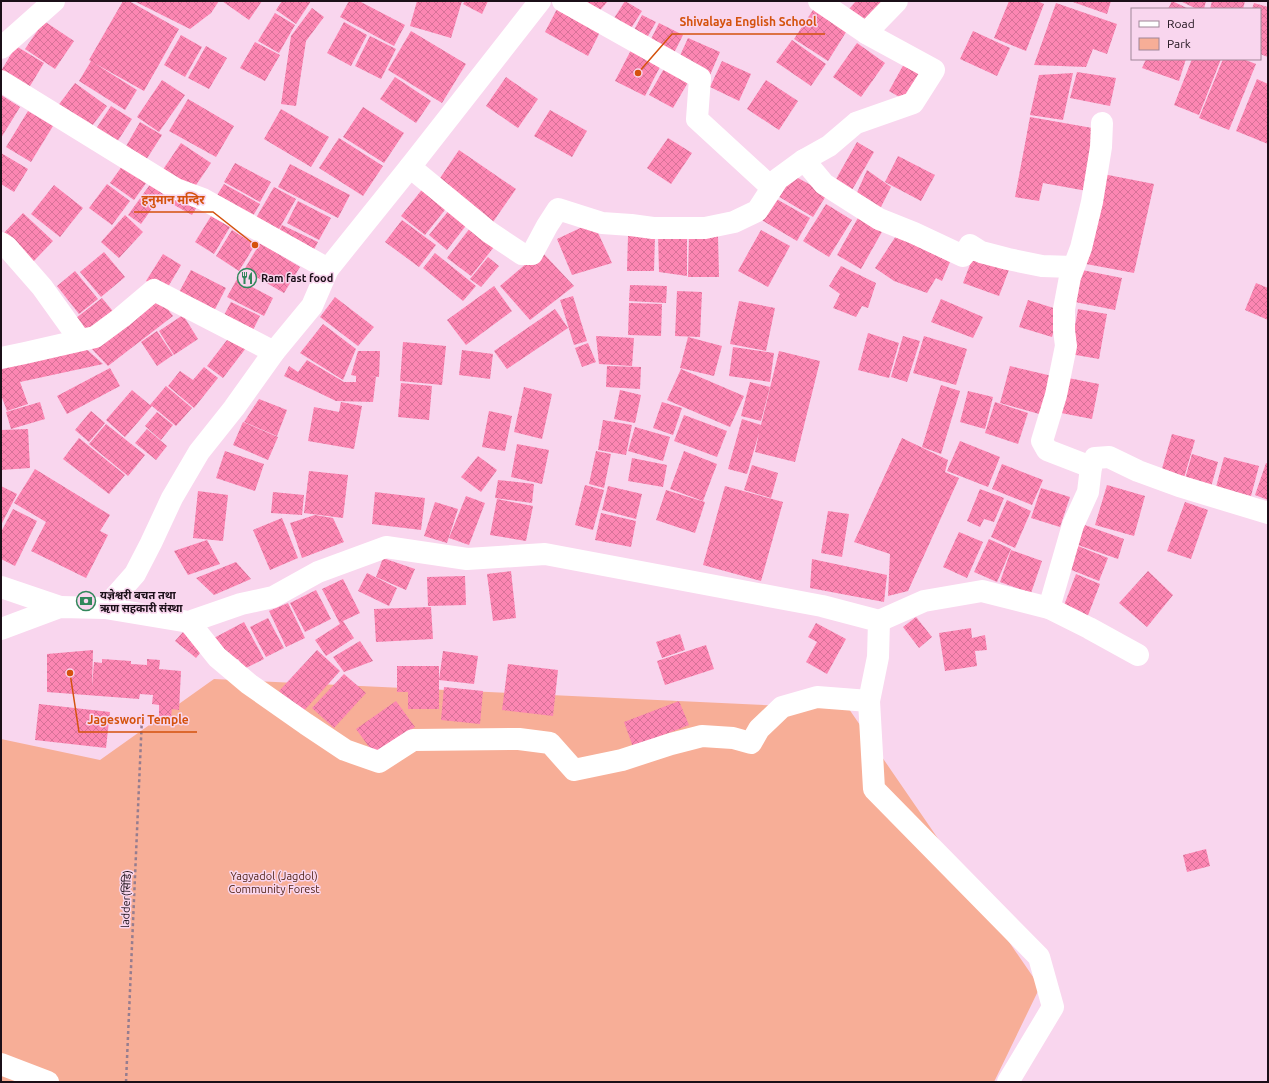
<svg xmlns="http://www.w3.org/2000/svg" width="1269" height="1083" font-family="Ubuntu,'Noto Sans Devanagari',sans-serif">
<defs>
<pattern id="building-cross-hatch" width="8" height="8" patternUnits="userSpaceOnUse"><rect width="8" height="8" fill="#fc86b2"/><path d="M0 0l8 8M0 8l8-8" fill="none" stroke="#d77298"/></pattern>
</defs>
<rect width="100%" height="100%" fill="#f9d6ee"/>
<polygon fill="#f7ae97" points="214,679 849,709 1040,987 994,1082 1,1082 1,739 100,760"/>
<g fill="url(#building-cross-hatch)">
<polygon points="123,1 129,1 179,29 144,91 94,63 137,90 125,110 79,81 91,61 89,60"/>
<polygon points="134,1 219,1 211,13 190,29"/>
<polygon points="222,1 262,1 249,20"/>
<polygon points="282,1 311,1 296,24 276,10"/>
<polygon points="349,1 359,1 405,25 394,46 340,17"/>
<polygon points="417,1 462,1 451,38 410,26"/>
<polygon points="465,1 488,1 482,14 463,4"/>
<polygon points="586,1 608,1 595,16 582,6"/>
<polygon points="625,1 642,11 628,33 611,23"/>
<polygon points="856,1 881,1 883,2 864,23 849,9"/>
<polygon points="1009,1 1037,1 1044,4 1026,51 994,38"/>
<polygon points="1070,1 1111,1 1107,14"/>
<polygon points="1172,1 1189,9 1168,9"/>
<polygon points="1180,1 1206,1 1204,9 1197,9"/>
<polygon points="1212,1 1245,1 1243,9 1210,9"/>
<polygon points="1056,3 1117,24 1107,54 1093,49 1086,67 1034,65"/>
<polygon points="1254,3 1268,7 1268,57 1260,54 1260,9 1252,9"/>
<polygon points="815,7 848,29 828,61 794,39"/>
<polygon points="312,8 324,17 306,41 296,106 281,104 291,36"/>
<polygon points="557,9 600,32 588,56 545,32"/>
<polygon points="275,13 295,25 279,53 258,41"/>
<polygon points="642,15 656,22 644,43 631,36"/>
<polygon points="44,21 74,41 55,69 25,49"/>
<polygon points="344,22 367,35 351,66 327,53"/>
<polygon points="659,23 683,35 672,57 648,45"/>
<polygon points="411,31 466,64 442,103 388,70"/>
<polygon points="973,31 1010,48 997,76 960,59"/>
<polygon points="181,35 202,47 185,77 164,65"/>
<polygon points="370,36 396,49 381,79 355,66"/>
<polygon points="688,38 720,52 710,75 678,60"/>
<polygon points="792,40 826,64 811,86 776,62"/>
<polygon points="255,42 280,55 265,81 240,68"/>
<polygon points="857,43 885,63 861,97 833,77"/>
<polygon points="16,46 44,63 27,91 1,71"/>
<polygon points="206,46 227,58 209,89 188,78"/>
<polygon points="631,50 661,65 645,96 615,81"/>
<polygon points="1146,59 1186,59 1179,81 1142,68"/>
<polygon points="1192,59 1221,59 1199,115 1174,105"/>
<polygon points="1223,59 1243,59 1256,64 1229,130 1199,118"/>
<polygon points="722,61 751,74 739,101 710,87"/>
<polygon points="905,62 924,72 908,102 889,91"/>
<polygon points="666,65 690,79 673,108 649,95"/>
<polygon points="1077,72 1116,78 1110,106 1070,98"/>
<polygon points="1073,73 1063,120 1030,115 1039,75"/>
<polygon points="395,77 431,101 416,123 380,99"/>
<polygon points="506,77 538,99 518,128 486,106"/>
<polygon points="1257,79 1268,84 1268,144 1236,131"/>
<polygon points="162,80 185,95 159,132 137,117"/>
<polygon points="766,80 798,101 779,130 747,109"/>
<polygon points="75,83 107,106 89,130 57,107"/>
<polygon points="1,95 20,107 1,138"/>
<polygon points="188,99 234,126 216,157 169,131"/>
<polygon points="111,106 132,119 115,145 94,132"/>
<polygon points="363,107 404,133 384,163 343,137"/>
<polygon points="281,109 329,137 311,167 264,139"/>
<polygon points="550,110 587,131 572,157 534,136"/>
<polygon points="28,111 53,126 31,162 6,147"/>
<polygon points="1030,117 1098,129 1087,191 1043,183 1039,201 1015,197"/>
<polygon points="140,122 162,135 146,160 125,148"/>
<polygon points="339,138 383,166 363,196 319,168"/>
<polygon points="668,138 692,153 671,184 647,168"/>
<polygon points="857,142 874,152 852,190 835,181"/>
<polygon points="181,143 211,163 192,191 162,171"/>
<polygon points="459,150 516,189 493,222 436,184"/>
<polygon points="1,153 28,169 14,192 1,184"/>
<polygon points="898,156 935,175 921,201 885,182"/>
<polygon points="125,162 149,179 134,200 110,183"/>
<polygon points="235,163 271,182 260,202 224,182"/>
<polygon points="290,164 350,195 338,218 278,187"/>
<polygon points="867,170 891,187 880,209 855,197"/>
<polygon points="789,173 827,194 813,217 776,195"/>
<polygon points="1103,174 1154,184 1134,273 1086,264"/>
<polygon points="154,179 198,205 192,215 160,197 141,224 128,215"/>
<polygon points="107,184 130,201 112,225 89,208"/>
<polygon points="224,184 260,204 250,221 214,200"/>
<polygon points="54,185 83,208 60,237 31,214"/>
<polygon points="274,187 296,199 274,238 252,225"/>
<polygon points="424,187 448,206 425,235 401,216"/>
<polygon points="773,197 810,218 797,241 760,219"/>
<polygon points="298,201 331,218 319,240 287,223"/>
<polygon points="826,204 852,220 829,257 803,241"/>
<polygon points="450,209 468,223 447,250 429,235"/>
<polygon points="23,213 53,241 32,263 2,235"/>
<polygon points="125,215 143,232 119,258 101,242"/>
<polygon points="211,216 230,227 214,254 195,242"/>
<polygon points="859,216 883,230 861,269 837,255"/>
<polygon points="402,220 436,245 419,267 385,242"/>
<polygon points="593,222 612,263 572,275 557,239"/>
<polygon points="282,225 318,242 310,257 275,239"/>
<polygon points="470,228 494,247 471,276 447,258"/>
<polygon points="232,230 255,245 239,271 216,256"/>
<polygon points="761,230 790,246 768,287 738,271"/>
<polygon points="658,233 687,235 687,276 659,272"/>
<polygon points="689,235 718,236 719,277 688,277"/>
<polygon points="628,236 655,236 654,271 627,271"/>
<polygon points="896,236 950,262 942,281 936,278 927,293 894,281 875,268"/>
<polygon points="260,243 300,267 284,293 244,270"/>
<polygon points="541,251 574,286 530,320 500,286"/>
<polygon points="104,252 125,277 101,297 80,272"/>
<polygon points="435,253 476,286 463,301 423,268"/>
<polygon points="163,254 181,265 165,292 146,281"/>
<polygon points="974,254 1010,267 999,296 963,283"/>
<polygon points="488,257 499,266 481,287 470,279"/>
<polygon points="841,266 876,283 868,308 862,306 856,317 833,308 840,294 829,286"/>
<polygon points="1077,269 1122,278 1115,310 1070,301"/>
<polygon points="191,270 226,288 212,315 177,296"/>
<polygon points="75,271 98,299 79,314 57,286"/>
<polygon points="237,279 273,298 264,316 227,297"/>
<polygon points="1256,283 1268,288 1268,320 1245,310"/>
<polygon points="630,285 667,286 666,303 629,301"/>
<polygon points="494,286 512,311 466,345 447,320"/>
<polygon points="677,291 702,292 700,337 675,336"/>
<polygon points="157,295 173,316 108,366 89,346"/>
<polygon points="573,296 587,341 574,345 560,300"/>
<polygon points="335,297 374,327 358,346 320,317"/>
<polygon points="102,298 116,315 85,338 72,321"/>
<polygon points="941,299 983,317 973,338 931,322"/>
<polygon points="1028,300 1060,310 1052,337 1019,327"/>
<polygon points="739,301 775,308 766,351 730,344"/>
<polygon points="231,302 260,316 251,334 222,319"/>
<polygon points="629,303 662,304 661,336 628,335"/>
<polygon points="555,309 568,328 507,369 494,351"/>
<polygon points="1078,309 1107,314 1099,359 1070,354"/>
<polygon points="183,315 198,339 174,355 159,331"/>
<polygon points="323,324 356,349 343,380 300,353"/>
<polygon points="157,331 173,355 157,366 141,342"/>
<polygon points="868,333 899,343 889,378 858,370"/>
<polygon points="230,336 246,348 223,378 207,366"/>
<polygon points="596,336 634,338 632,366 599,364"/>
<polygon points="903,336 920,341 907,382 891,377"/>
<polygon points="924,336 967,349 956,385 913,373"/>
<polygon points="688,337 722,346 714,376 680,368"/>
<polygon points="403,342 446,346 442,385 400,381"/>
<polygon points="588,343 596,362 582,367 575,348"/>
<polygon points="83,346 103,364 20,382 28,404 7,411 1,395 1,363"/>
<polygon points="733,347 774,353 770,382 729,376"/>
<polygon points="462,350 493,354 490,379 459,375"/>
<polygon points="358,351 380,351 379,377 370,376 376,377 373,402 336,401 284,376 289,366 298,372 307,360 344,382 356,382 356,376 351,375"/>
<polygon points="779,351 820,361 795,462 755,452 759,433 747,474 728,469 742,419 761,425"/>
<polygon points="607,366 641,367 640,389 606,387"/>
<polygon points="1010,366 1052,376 1043,415 1000,403"/>
<polygon points="204,367 218,378 194,408 168,386 180,371 193,380"/>
<polygon points="110,368 120,386 67,414 57,396"/>
<polygon points="681,369 744,396 730,427 667,400"/>
<polygon points="1063,377 1099,384 1092,419 1056,412"/>
<polygon points="750,382 770,387 761,421 741,416"/>
<polygon points="401,383 432,386 429,420 398,417"/>
<polygon points="941,385 960,391 941,454 922,447"/>
<polygon points="166,386 192,408 176,426 152,406 125,437 106,420 132,390 150,405"/>
<polygon points="524,387 552,394 542,439 514,432"/>
<polygon points="620,390 641,395 635,423 614,419"/>
<polygon points="968,391 993,397 985,429 960,422"/>
<polygon points="259,399 287,410 277,436 244,422"/>
<polygon points="40,402 45,419 11,429 6,412"/>
<polygon points="341,402 362,406 354,449 308,441 314,407 339,412"/>
<polygon points="662,402 682,408 673,435 653,428"/>
<polygon points="995,402 1028,413 1018,444 985,433"/>
<polygon points="91,411 105,423 89,442 75,430"/>
<polygon points="489,411 512,416 505,451 482,447"/>
<polygon points="157,412 173,425 161,440 145,426"/>
<polygon points="684,415 727,431 717,457 674,441"/>
<polygon points="603,420 632,425 626,455 598,450"/>
<polygon points="243,422 278,437 268,460 233,445"/>
<polygon points="106,424 145,455 128,476 89,444"/>
<polygon points="635,427 670,437 663,461 628,451"/>
<polygon points="28,429 30,468 1,470 1,430"/>
<polygon points="147,429 167,446 156,460 135,443"/>
<polygon points="1172,434 1195,440 1184,478 1161,472"/>
<polygon points="79,438 125,475 109,494 63,459"/>
<polygon points="902,438 948,460 945,472 959,478 908,591 888,596 890,554 854,542"/>
<polygon points="960,441 1000,457 988,487 947,471"/>
<polygon points="517,444 549,450 542,484 511,477"/>
<polygon points="225,451 264,464 255,491 216,478"/>
<polygon points="596,451 611,454 604,488 589,484"/>
<polygon points="684,451 717,464 703,501 670,489"/>
<polygon points="1192,454 1218,462 1211,487 1185,479"/>
<polygon points="478,456 497,470 481,492 461,477"/>
<polygon points="1224,457 1259,466 1251,496 1216,487"/>
<polygon points="632,458 667,465 663,487 628,481"/>
<polygon points="1266,463 1268,464 1268,500 1255,495"/>
<polygon points="1002,464 1043,480 1032,505 992,489"/>
<polygon points="752,465 778,473 771,498 744,490"/>
<polygon points="35,469 110,515 100,531 108,535 86,578 31,551 46,522 14,503"/>
<polygon points="309,471 348,475 343,518 304,513"/>
<polygon points="498,480 534,484 532,503 495,498"/>
<polygon points="585,485 604,490 593,530 575,525"/>
<polygon points="1107,485 1145,496 1134,536 1095,525"/>
<polygon points="1,486 17,494 1,525"/>
<polygon points="608,486 642,494 636,519 602,510"/>
<polygon points="725,486 783,502 761,581 703,565"/>
<polygon points="1041,488 1070,497 1060,527 1031,518"/>
<polygon points="980,489 1004,498 994,522 984,519 980,527 967,521"/>
<polygon points="666,490 705,502 695,533 656,520"/>
<polygon points="198,491 228,495 223,541 193,538"/>
<polygon points="273,492 304,495 302,515 271,513"/>
<polygon points="375,492 425,498 421,530 372,524"/>
<polygon points="466,496 485,503 469,545 449,538"/>
<polygon points="497,499 533,506 526,541 490,535"/>
<polygon points="1007,500 1031,511 1015,548 991,537"/>
<polygon points="435,502 458,509 447,543 424,536"/>
<polygon points="1185,502 1208,510 1191,559 1167,551"/>
<polygon points="13,509 37,521 15,566 1,559 1,532"/>
<polygon points="828,511 849,514 842,557 821,553"/>
<polygon points="601,513 636,521 631,547 595,540"/>
<polygon points="315,515 333,518 344,542 302,558 290,523"/>
<polygon points="282,518 298,558 270,570 253,530"/>
<polygon points="1082,524 1124,539 1118,559 1075,544"/>
<polygon points="959,532 983,542 967,578 943,567"/>
<polygon points="989,539 1011,549 997,582 974,572"/>
<polygon points="207,540 220,564 188,575 174,551"/>
<polygon points="1078,546 1108,558 1099,581 1069,569"/>
<polygon points="1011,550 1042,561 1031,593 1000,582"/>
<polygon points="383,558 415,569 406,590 376,577"/>
<polygon points="812,559 887,575 884,602 810,588"/>
<polygon points="236,562 251,579 214,595 196,578"/>
<polygon points="511,571 516,618 493,621 487,574"/>
<polygon points="1148,571 1173,595 1147,627 1119,603"/>
<polygon points="367,573 397,588 389,606 358,591"/>
<polygon points="1076,574 1100,584 1087,618 1063,608"/>
<polygon points="465,576 466,605 428,606 427,577"/>
<polygon points="343,579 360,613 343,621 354,638 326,656 315,640 340,624 322,589"/>
<polygon points="316,590 331,619 305,632 290,603"/>
<polygon points="288,603 305,638 286,647 269,611"/>
<polygon points="431,607 433,639 376,642 374,609"/>
<polygon points="916,617 932,637 919,648 903,627"/>
<polygon points="268,618 284,648 266,657 250,627"/>
<polygon points="244,622 264,659 244,669 238,659 232,662 212,639"/>
<polygon points="816,623 846,639 827,674 806,662 817,642 808,637"/>
<polygon points="971,628 972,638 985,635 987,650 975,651 977,666 945,671 939,633"/>
<polygon points="183,632 204,648 196,658 175,641"/>
<polygon points="680,634 685,650 662,658 656,642"/>
<polygon points="360,641 373,661 344,672 333,657"/>
<polygon points="706,645 714,669 665,685 657,661"/>
<polygon points="93,650 92,687 94,662 102,663 102,659 131,661 131,664 147,665 147,659 160,660 159,669 181,671 179,710 172,709 171,717 159,716 159,705 152,704 153,695 140,694 139,699 47,692 47,654"/>
<polygon points="317,650 340,671 302,713 279,691"/>
<polygon points="443,651 478,656 474,684 439,680"/>
<polygon points="508,664 558,670 553,716 502,710"/>
<polygon points="397,666 439,666 439,709 408,709 408,692 397,692"/>
<polygon points="344,674 366,693 334,728 312,708"/>
<polygon points="444,687 483,691 480,724 441,720"/>
<polygon points="396,701 415,727 375,755 356,729"/>
<polygon points="679,701 689,725 633,747 624,722"/>
<polygon points="39,704 110,712 106,748 35,740"/>
<polygon points="1206,849 1210,866 1187,872 1183,855"/>
</g>
<g fill="none" stroke-linecap="round" stroke-linejoin="round">
<polyline stroke="#967d8f" stroke-width="2.5" stroke-dasharray="3 3" stroke-linecap="butt" points="126,1082 142,717"/>
<g stroke="#fff" stroke-width="22">
<polyline points="563,1 700,78 697,119 772,188"/>
<polyline points="819,1 866,33"/>
<polyline points="1,48 54,1"/>
<polyline points="1,81 176,189 203,199 328,269"/>
<polyline points="804,160 824,184 879,219 914,233 963,256 970,245 981,252 1008,259 1042,266 1073,267"/>
<polyline points="410,167 489,232 522,254 532,254 547,226 558,209 602,223 631,225 653,228 705,228 734,222 757,211 778,179 804,160 829,146 856,123 913,103 934,70 866,33 897,1"/>
<polyline points="1,243 7,247 42,287 80,340"/>
<polyline points="1,358 25,353 95,337 122,317 154,290 274,352"/>
<polyline points="1091,467 1047,450 1042,441 1056,395 1066,346 1064,330 1064,309 1070,277 1081,248 1092,202 1101,147 1102,123"/>
<polyline points="1,587 60,607"/>
<polyline points="105,608 189,622 241,604 273,597 318,572 386,547 467,559 545,554 822,606 879,621 878,657 869,701 874,789 1039,957 1053,1007 1008,1082"/>
<polyline points="1049,608 1073,525 1088,492 1091,467 1095,458 1109,457 1138,471 1179,486 1268,513"/>
<polyline points="879,621 924,601 982,591 1049,608 1089,628 1138,655"/>
<polyline points="189,622 217,657 249,684 306,724 345,750 379,762 413,740 519,739 550,743 574,770 622,760 671,744 702,736 733,738 751,743 759,729 782,707 817,697 869,701"/>
<polyline points="1,1064 48,1082"/>
</g>
<polyline stroke="#fff" stroke-width="22" points="1,629 60,607 105,608 135,574 151,543 172,498 199,452 234,408 274,352 312,306 328,269 410,167 540,1"/>
</g>
<defs>
<g id="restaurant-ring" transform="scale(1)"><circle r="9.5" fill="#f9d6ee" stroke="#31875b" stroke-width="1.5"/><path d="M-5-6h1v4h1v-4h1v4h1v-4h1v5L-1.5 .5V6h-2V.5L-5-1ZM5-6V6H3V1.5H1.5Q1.5-4 5-6Z" fill="#31875b"/></g>
<g id="bank-ring" transform="scale(1)"><circle r="9.5" fill="#f9d6ee" stroke="#31875b" stroke-width="1.5"/><path d="M-6-4H6V4H-6ZM0-2.3a2.3 2.3 0 1 0 0 4.6a2.3 2.3 0 1 0 0-4.6Z" fill="#31875b"/></g>
</defs>
<g fill-rule="evenodd">
<use href="#restaurant-ring" x="247" y="278"/>
<use href="#bank-ring" x="86" y="601"/>
</g>
<g text-anchor="middle" stroke-width="3" stroke-linejoin="round" paint-order="stroke">
<g font-size="11" font-weight="bold" fill="#1b0f18" stroke="#f9d6ee" text-anchor="start">
<text x="261" y="282">Ram fast food</text>
<text x="100" y="599">यज्ञेश्वरी बचत तथा<tspan x="100" dy="13">ऋण सहकारी संस्था</tspan></text>
</g>
<g font-size="11" fill="#4b1e10" stroke="#f9d6ee">
<text x="274" y="880">Yagyadol (Jagdol)<tspan x="274" dy="13">Community Forest</tspan></text>
</g>
<g font-size="11" fill="#1b0f18" stroke="#f9d6ee">
<text transform="translate(126 899) rotate(-88)" y="4">ladder(सिंडि)</text>
</g>
</g>
<path fill="none" stroke="#d4520d" stroke-width="1.5" d="M638 73L672 34H825M255 245L213 212H134M70 673L79 732H197"/>
<g fill="#d4520d" stroke="#f9d6ee" stroke-width="1.5">
<circle cx="638" cy="73" r="4"/>
<circle cx="255" cy="245" r="4"/>
<circle cx="70" cy="673" r="4"/>
</g>
<g font-size="12" text-anchor="middle" font-weight="bold" fill="#d4520d" stroke="#f9d6ee" stroke-width="3" stroke-linejoin="round" paint-order="stroke">
<text x="748" y="26">Shivalaya English School</text>
<text x="173" y="204">हनुमान मन्दिर</text>
<text x="138" y="724">Jageswori Temple</text>
</g>
<rect width="1269" height="1083" fill="none" stroke="#1b0f18" stroke-width="4"/>
<rect x="1131" y="8" width="130" height="52" fill="#f9d6ee" stroke="#a08698"/>
<rect x="1139" y="21" width="20" height="6" fill="#ffffff" stroke="#a08698"/>
<text x="1167" y="28" font-size="12" fill="#1b0f18">Road</text>
<rect x="1139" y="38" width="20" height="12" fill="#f7ae97" stroke="#a08698"/>
<text x="1167" y="48" font-size="12" fill="#1b0f18">Park</text>
</svg>
